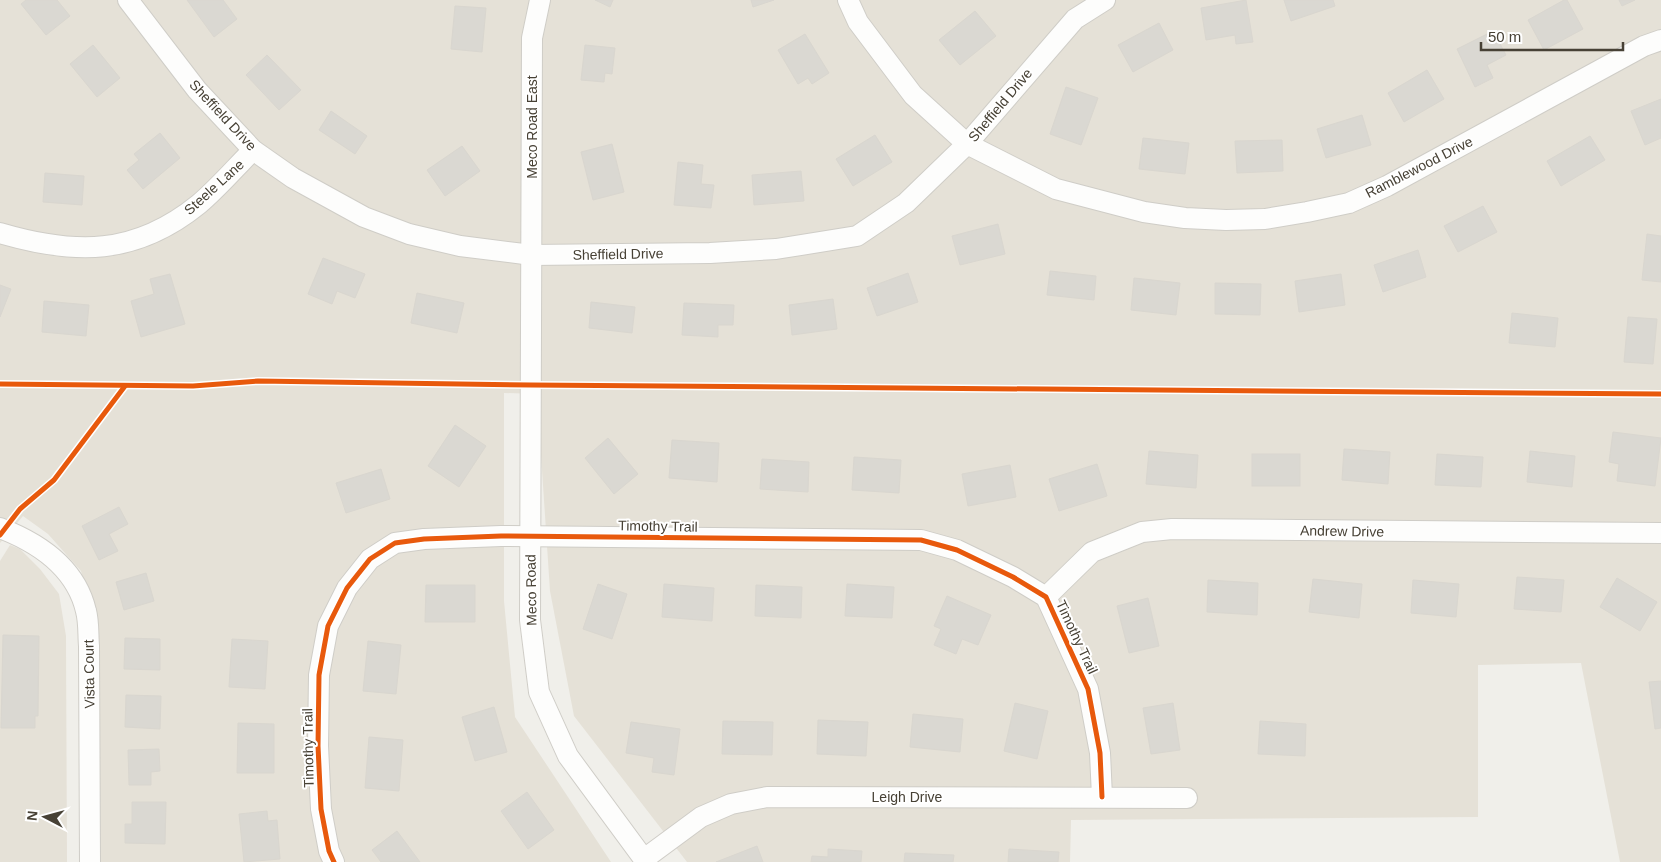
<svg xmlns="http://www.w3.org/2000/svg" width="1661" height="862" font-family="Arial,sans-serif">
<rect width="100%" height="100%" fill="#f0efea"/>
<g fill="#e5e1d7">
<polygon points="0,0 1661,0 1661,862 1620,862 1581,663 1478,665 1478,817 1071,820 1070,862 687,862 574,716 550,591 537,394 504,393 504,601 515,717 611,862 101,862 98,629 81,571 48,534 23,516 0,543"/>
<polygon points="10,545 20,549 40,569 59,594 66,636 67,862 0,862 0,561"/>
</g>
<g fill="#dad8d2" stroke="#d9d6cf">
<polygon points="26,0 57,0 70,16 46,35 21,4"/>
<polygon points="187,0 223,0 237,19 214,37"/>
<polygon points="595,0 613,0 610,7"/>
<polygon points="751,0 774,0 753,7"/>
<polygon points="1246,0 1253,42 1236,44 1235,35 1206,40 1201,8"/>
<polygon points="1284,0 1333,0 1335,6 1291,21"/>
<polygon points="1564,0 1567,0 1583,29 1544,50 1528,20"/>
<polygon points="1619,0 1635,0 1622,6"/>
<polygon points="455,6 486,8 482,52 451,49"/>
<polygon points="975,11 996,36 960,65 939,40"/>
<polygon points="1159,23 1173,50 1133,72 1118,45"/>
<polygon points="1493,31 1506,55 1487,65 1493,78 1475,87 1457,49"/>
<polygon points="805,34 829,73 812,84 808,78 798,84 778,50"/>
<polygon points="93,45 120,78 97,97 70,64"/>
<polygon points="585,45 615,48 612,74 605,73 604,82 581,80"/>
<polygon points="267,55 301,90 279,110 246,75"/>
<polygon points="1427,70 1444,99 1404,122 1388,93"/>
<polygon points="1066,87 1098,98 1081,145 1050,134"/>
<polygon points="1661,99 1661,138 1645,145 1631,111"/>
<polygon points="331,111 367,136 355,154 319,130"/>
<polygon points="1362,115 1371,145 1326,158 1317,129"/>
<polygon points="160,133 180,158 143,189 127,170 139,160 134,154"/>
<polygon points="875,135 892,162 853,186 836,159"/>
<polygon points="1590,136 1605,160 1561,186 1547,161"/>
<polygon points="1143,138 1189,143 1185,174 1139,169"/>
<polygon points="1282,140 1283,171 1237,173 1235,141"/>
<polygon points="612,144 624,192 593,200 581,152"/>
<polygon points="462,146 480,171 445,196 427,170"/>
<polygon points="678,162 703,165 701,184 714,185 711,208 674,205"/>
<polygon points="801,171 804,201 754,205 752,175"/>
<polygon points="45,173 84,176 82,205 43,202"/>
<polygon points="1483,206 1497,232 1458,252 1444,226"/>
<polygon points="998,224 1005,254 960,265 952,236"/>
<polygon points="1647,234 1661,236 1661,282 1642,280"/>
<polygon points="1418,250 1426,277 1383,292 1374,265"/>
<polygon points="323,258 365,274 355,298 337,291 332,304 308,294"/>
<polygon points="1050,271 1096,276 1094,300 1047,295"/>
<polygon points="908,273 918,302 877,316 867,288"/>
<polygon points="170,274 185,324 141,337 131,301 154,294 150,279"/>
<polygon points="1341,274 1345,305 1299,312 1295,281"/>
<polygon points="1134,278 1180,283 1176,315 1131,310"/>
<polygon points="1215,283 1261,284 1260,315 1215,314"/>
<polygon points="0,285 11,289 0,317"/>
<polygon points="417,293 464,303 457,333 411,323"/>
<polygon points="833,299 837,329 792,335 789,305"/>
<polygon points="44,301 89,305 86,336 42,332"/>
<polygon points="591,302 635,307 632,333 589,328"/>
<polygon points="684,303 734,305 733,325 718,325 718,337 682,335"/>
<polygon points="1512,313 1558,318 1555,347 1509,343"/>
<polygon points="1628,317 1657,319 1653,364 1624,362"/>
<polygon points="455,425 486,446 459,487 428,466"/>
<polygon points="1613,432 1661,438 1655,486 1617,481 1619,464 1609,462"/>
<polygon points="608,438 638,474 614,494 585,458"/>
<polygon points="672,440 719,443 717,482 669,478"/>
<polygon points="1344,449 1390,452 1388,484 1342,480"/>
<polygon points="1149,451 1198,455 1196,488 1146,484"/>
<polygon points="1530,451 1575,456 1572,487 1527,482"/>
<rect x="1252" y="454" width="48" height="32"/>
<polygon points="1437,454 1483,457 1481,487 1435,485"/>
<polygon points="854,457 901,460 899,493 852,490"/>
<polygon points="762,459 809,462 808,492 760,489"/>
<polygon points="1097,464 1107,496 1059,511 1049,479"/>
<polygon points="1010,465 1016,497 968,506 962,474"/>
<polygon points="381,469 390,499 346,513 336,483"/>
<polygon points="119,507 128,524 109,534 118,551 99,560 82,526"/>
<polygon points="146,573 154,601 124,610 116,582"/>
<polygon points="1517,577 1564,580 1561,612 1514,609"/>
<polygon points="1617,578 1657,602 1640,631 1600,607"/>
<polygon points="1313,579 1362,584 1359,618 1309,612"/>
<polygon points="1208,580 1258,583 1257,615 1207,612"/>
<polygon points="1413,580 1459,584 1456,617 1411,613"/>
<polygon points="598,584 627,594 612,639 583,629"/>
<polygon points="664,584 714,588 712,621 662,617"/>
<polygon points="847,584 894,587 892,618 845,616"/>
<polygon points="426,585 475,585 475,622 425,622"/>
<polygon points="756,585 802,587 801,618 755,616"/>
<polygon points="947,596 991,615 978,645 962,639 956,654 934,645 941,629 934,626"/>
<polygon points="1148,598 1159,646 1129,653 1117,606"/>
<polygon points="3,635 39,636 38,716 35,716 35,728 1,728"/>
<polygon points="125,638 160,639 160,670 124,669"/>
<polygon points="232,639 268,641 265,689 229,687"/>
<polygon points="368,641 401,645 396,694 363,691"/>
<polygon points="1661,681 1661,728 1655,729 1649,682"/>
<polygon points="126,695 161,696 160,729 125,727"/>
<polygon points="1015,703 1048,711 1037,759 1004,751"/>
<polygon points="1173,703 1180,750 1151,754 1143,708"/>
<polygon points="494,707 507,752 475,761 462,717"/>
<polygon points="913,714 963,719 960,752 910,747"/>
<polygon points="818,720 868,722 866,756 817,754"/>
<polygon points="723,721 773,722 772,755 722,754"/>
<polygon points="1260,721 1306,724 1305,756 1258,754"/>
<polygon points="631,722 680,729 674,775 652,772 654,758 626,753"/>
<polygon points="238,723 274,724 274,773 237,773"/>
<polygon points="369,737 403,740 399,791 365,788"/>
<polygon points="159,749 160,771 151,772 151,785 129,785 128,750"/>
<polygon points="527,792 554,830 528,849 501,811"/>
<polygon points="132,802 166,802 165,844 125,843 125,824 132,824"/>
<polygon points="267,811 268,821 277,820 280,859 244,862 239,814"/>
<polygon points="397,831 420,862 381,862 372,850"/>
<polygon points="757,846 763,862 716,862"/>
<polygon points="828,849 862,851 861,862 811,862 812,856 828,857"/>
<polygon points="1009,849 1059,852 1058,862 1008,862"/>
<polygon points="905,853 954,855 953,862 904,862"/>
</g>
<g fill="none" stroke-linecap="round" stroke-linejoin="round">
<g stroke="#cfcdc7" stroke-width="22">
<g id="minor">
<polyline points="128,0 197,90 253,150 293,178 364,217 409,234 460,246 532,255 710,253 776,249 857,236 906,203 967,144 1075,19 1105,0"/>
<polyline points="540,0 532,38 530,620 539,692 568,756 646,862"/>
<polyline points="848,0 858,22 913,95 967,144 1056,189 1144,212 1185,218 1226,220 1265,219 1307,212 1349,203 1387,186 1644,46 1661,40"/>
<path d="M0,233C75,255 135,256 199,204C218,188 235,168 253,150"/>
<path d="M0,528C39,543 76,568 86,611C89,622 88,635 89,646L90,862"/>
<polyline points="1046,597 1092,552 1142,532 1172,529 1661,533"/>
<polyline points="644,859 701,817 731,804 767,797 1187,798"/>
<polyline points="334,862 329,851 321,809 318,746 319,675 328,626 347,588 370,559 395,543 424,539 501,536 921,540 957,550 1013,577 1046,597 1088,689 1100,753 1102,797"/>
</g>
</g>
<use href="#minor" stroke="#fdfdfc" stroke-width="20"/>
<g stroke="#fff" stroke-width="8">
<g id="cycleway">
<polyline points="0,384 193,386 258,381 531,385 1661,394"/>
<polyline points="0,535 20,509 54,480 125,386"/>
<polyline points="334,862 329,851 321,809 318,746 319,675 328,626 347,588 370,559 395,543 424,539 501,536 921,540 957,550 1013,577 1046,597 1088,689 1100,753 1102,797"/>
</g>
</g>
<use href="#cycleway" stroke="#e8590c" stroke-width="5"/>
</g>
<g text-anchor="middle" stroke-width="4" stroke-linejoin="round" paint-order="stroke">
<g font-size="14" fill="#474135" stroke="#fff">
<text transform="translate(1000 105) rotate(-50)" y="5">Sheffield Drive</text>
<text transform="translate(223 115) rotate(47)" y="5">Sheffield Drive</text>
<text transform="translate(532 127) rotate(-90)" y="5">Meco Road East</text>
<text transform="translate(1419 167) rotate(-27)" y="5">Ramblewood Drive</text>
<text transform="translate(214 187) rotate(-42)" y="5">Steele Lane</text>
<text transform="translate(618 254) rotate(-1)" y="5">Sheffield Drive</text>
<text transform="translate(658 526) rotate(1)" y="5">Timothy Trail</text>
<text transform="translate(1342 531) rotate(1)" y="5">Andrew Drive</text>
<text transform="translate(531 590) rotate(-91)" y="5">Meco Road</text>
<text transform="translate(1077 637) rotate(65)" y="5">Timothy Trail</text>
<text transform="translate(89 674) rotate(-91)" y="5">Vista Court</text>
<text transform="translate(308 748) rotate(-91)" y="5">Timothy Trail</text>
<text x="907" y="802">Leigh Drive</text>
</g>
</g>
<g transform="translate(45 817) rotate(276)" stroke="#ffffff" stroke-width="4" paint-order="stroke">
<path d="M0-4L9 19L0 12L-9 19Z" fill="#474135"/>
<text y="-8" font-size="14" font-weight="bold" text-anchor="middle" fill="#474135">N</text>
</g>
<path d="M1481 42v8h142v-8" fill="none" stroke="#474135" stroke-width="2.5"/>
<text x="1488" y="42" font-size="15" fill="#474135" stroke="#ffffff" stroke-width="4" paint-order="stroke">50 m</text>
</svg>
